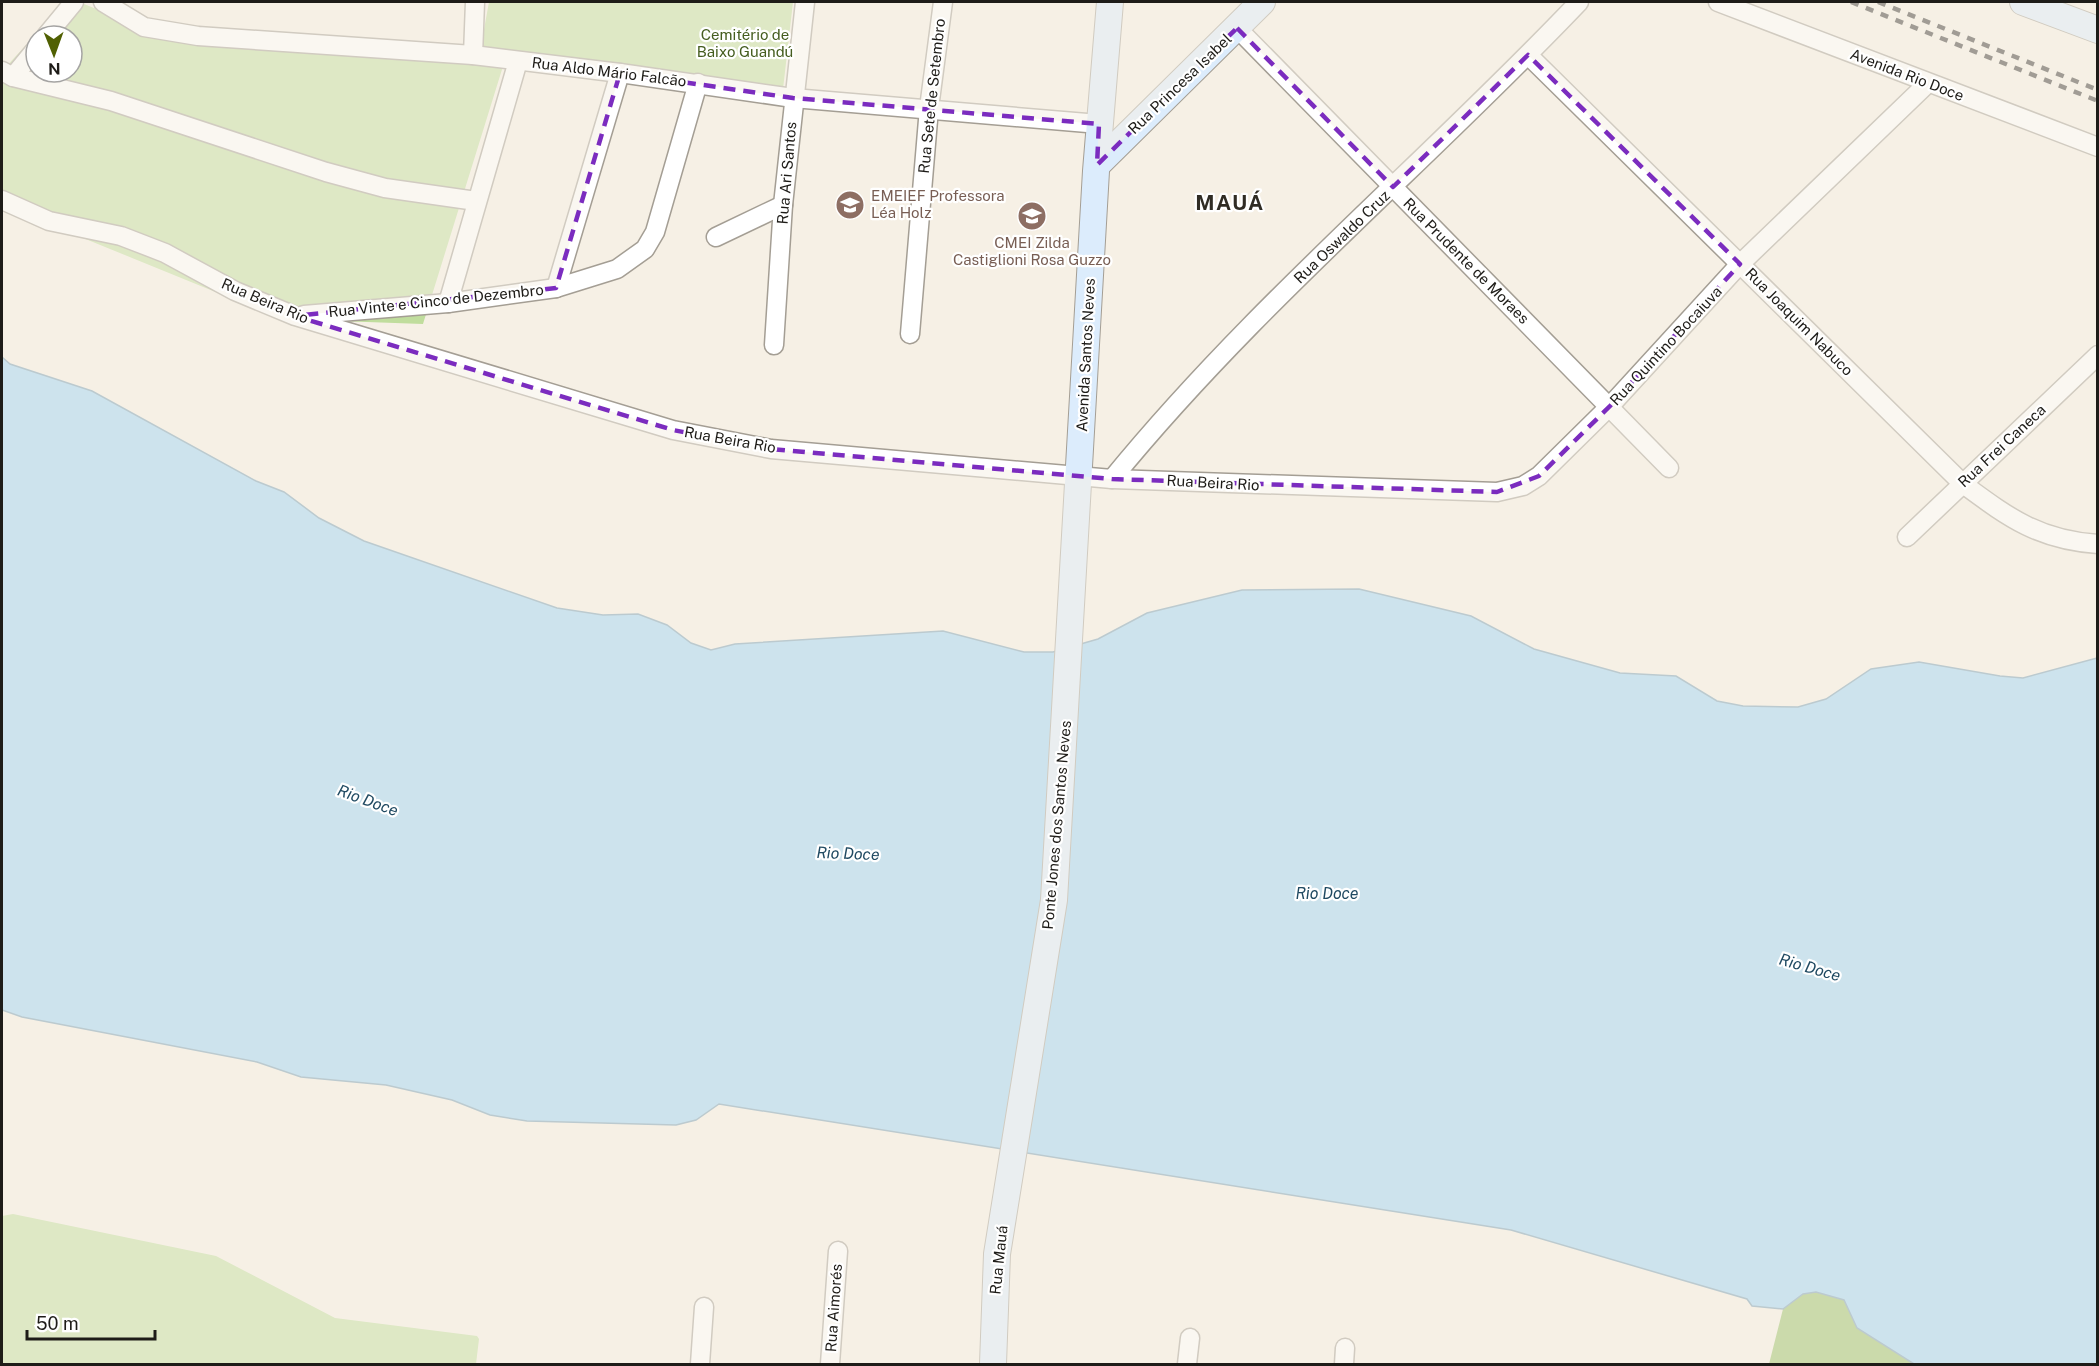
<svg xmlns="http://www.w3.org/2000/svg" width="2099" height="1366" font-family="'Public Sans',sans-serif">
<rect width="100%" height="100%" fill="#f6f0e5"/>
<g fill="#c0dd9d" fill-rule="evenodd">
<path d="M66,2H79L171,39L481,46L489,2H793L783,89L504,63L423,324L282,319L2,205V71ZM36,36H72V72H36Z"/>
<polygon points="13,1214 216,1256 335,1318 477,1336 479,1339 476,1364 2,1364 2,1216"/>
</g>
<polygon fill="#98be65" points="1816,1292 1844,1300 1857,1328 1914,1364 1769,1364 1783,1309 1803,1294"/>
<polygon fill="#9cd3f6" stroke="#769cb3" stroke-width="1.5" points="2,357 10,364 92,391 256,481 284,492 319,518 364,541 557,608 603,615 638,614 667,625 691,643 711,650 735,644 943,631 1024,652 1053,652 1098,639 1147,613 1242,590 1359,589 1471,616 1534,649 1620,673 1676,676 1717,701 1743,706 1798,707 1826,699 1871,669 1919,662 2000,676 2023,678 2097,658 2097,1364 1914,1364 1857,1328 1844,1300 1816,1292 1803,1294 1783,1309 1752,1306 1747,1299 1511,1230 719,1104 696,1120 676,1125 527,1121 490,1115 452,1100 386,1085 301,1077 257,1062 22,1017 2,1010"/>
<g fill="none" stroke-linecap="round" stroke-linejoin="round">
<g stroke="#a49e94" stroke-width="21">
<g id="street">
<polyline points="103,2 144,27 198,36 473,55 620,73 793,98 1099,124"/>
<polyline points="1718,2 2098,147"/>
<polyline points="1237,28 1669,468"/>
<polyline points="46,36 74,2"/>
<polyline points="473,55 475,2"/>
<path d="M1528,55L1963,484C2008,517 2038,540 2098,544"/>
<polyline points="2,71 13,77 111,101 326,172 385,188 476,201"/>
<polyline points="13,77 36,49"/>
<polyline points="2,200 49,221 121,236 165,253 235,291 295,316 673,430 771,449 1112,479 1497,492 1523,486 1539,476 1610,406 1740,264 1928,83"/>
<polyline points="716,237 783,205"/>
<polyline points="556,288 620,73"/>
<polyline points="448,303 518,61"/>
<polyline points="304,315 448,303 556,288 617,269 645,249 655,232 698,83"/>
<polyline points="910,334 929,108 943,2"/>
<polyline points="774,345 783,205 805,2"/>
<path d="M1112,479C1253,306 1426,163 1579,2"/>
<polyline points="1907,537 2098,355"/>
<polyline points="700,1364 704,1307"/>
<polyline points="830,1364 838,1251"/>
<polyline points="1187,1364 1190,1338"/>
<polyline points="1344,1364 1345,1348"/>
</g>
</g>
<g stroke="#a49e94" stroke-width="28">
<g id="secondary">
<polyline points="2023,2 2098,30"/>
<polyline points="1097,165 1262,2"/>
<polyline points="993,1364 997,1254 1054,900 1096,171 1110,2"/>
</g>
</g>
<use href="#street" stroke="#fff" stroke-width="18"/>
<use href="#secondary" stroke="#dcecfc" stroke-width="26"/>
<g stroke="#3a3733" stroke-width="4.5" stroke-dasharray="8 8" stroke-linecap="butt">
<polyline points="1851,2 2098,101"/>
<polyline points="1878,2 2098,90"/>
</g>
</g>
<path d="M0 0H2099V1366H0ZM1237,28L1393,187L1528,55L1740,264L1610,406L1539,476L1497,492L1112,479L771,449L673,430L295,316L556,288L620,73L793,98L1099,124L1097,165Z" fill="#f6f0e5" fill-opacity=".55" fill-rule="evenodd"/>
<path fill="none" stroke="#7b2cbf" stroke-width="4.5" stroke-dasharray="12 8" stroke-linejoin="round" d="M1237,28L1393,187L1528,55L1740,264L1610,406L1539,476L1497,492L1112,479L771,449L673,430L295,316L556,288L620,73L793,98L1099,124L1097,165Z"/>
<defs>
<g id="school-disc" transform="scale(1.5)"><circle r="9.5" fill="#8d6e63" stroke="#fff"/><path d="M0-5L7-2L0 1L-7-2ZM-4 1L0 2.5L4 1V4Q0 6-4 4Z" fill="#fff"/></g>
</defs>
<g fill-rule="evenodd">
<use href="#school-disc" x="850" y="205"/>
<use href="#school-disc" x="1032" y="216"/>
</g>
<g text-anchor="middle" stroke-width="4.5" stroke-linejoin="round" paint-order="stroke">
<g font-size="15" fill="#455d1f" stroke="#fff">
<text x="745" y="40">Cemitério de<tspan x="745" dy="17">Baixo Guandú</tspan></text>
</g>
<g font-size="15" fill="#1e1c18" stroke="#fff">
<text transform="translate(609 72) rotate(7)" y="5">Rua Aldo Mário Falcão</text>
<text transform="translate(1907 75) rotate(21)" y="5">Avenida Rio Doce</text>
<text transform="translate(1180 84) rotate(-44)" y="5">Rua Princesa Isabel</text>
<text transform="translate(932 96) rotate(-84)" y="5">Rua Sete de Setembro</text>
<text transform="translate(787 173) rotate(-85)" y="5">Rua Ari Santos</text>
<text transform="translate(1342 237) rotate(-44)" y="5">Rua Oswaldo Cruz</text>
<text transform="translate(1466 261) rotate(45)" y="5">Rua Prudente de Moraes</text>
<text transform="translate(265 301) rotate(23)" y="5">Rua Beira Rio</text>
<text transform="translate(436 301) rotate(-6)" y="5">Rua Vinte e Cinco de Dezembro</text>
<text transform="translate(1799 322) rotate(45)" y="5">Rua Joaquim Nabuco</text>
<text transform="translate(1666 346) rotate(-47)" y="5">Rua Quintino Bocaiuva</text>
<text transform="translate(1086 355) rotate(-87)" y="5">Avenida Santos Neves</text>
<text transform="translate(730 440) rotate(10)" y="5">Rua Beira Rio</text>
<text transform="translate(2002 446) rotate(-43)" y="5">Rua Frei Caneca</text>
<text transform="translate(1213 483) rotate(3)" y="5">Rua Beira Rio</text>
<text transform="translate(1057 825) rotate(-85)" y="5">Ponte Jones dos Santos Neves</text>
<text transform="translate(999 1260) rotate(-84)" y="5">Rua Mauá</text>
<text transform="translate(834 1308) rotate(-86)" y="5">Rua Aimorés</text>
</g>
<g font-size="15" fill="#785e54" stroke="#fff" text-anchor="start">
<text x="871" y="201">EMEIEF Professora<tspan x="871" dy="17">Léa Holz</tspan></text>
<text x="1032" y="248" text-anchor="middle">CMEI Zilda<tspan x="1032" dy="17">Castiglioni Rosa Guzzo</tspan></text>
</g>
<g font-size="16" font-style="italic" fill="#204a62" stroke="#fff">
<text transform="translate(368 800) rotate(20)" y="6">Rio Doce</text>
<text transform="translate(848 853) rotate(2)" y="6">Rio Doce</text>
<text x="1327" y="899">Rio Doce</text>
<text transform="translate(1810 967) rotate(16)" y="6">Rio Doce</text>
</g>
<g font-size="21" font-weight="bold" letter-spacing="1.5" fill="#302c24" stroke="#fff">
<text x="1230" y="210">MAUÁ</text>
</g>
</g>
<rect width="2099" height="1366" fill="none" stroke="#1e1c18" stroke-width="6"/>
<g transform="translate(54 54) rotate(179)"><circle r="28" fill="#ffffff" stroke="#a5a4a3" stroke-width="1.5"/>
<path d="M0-4.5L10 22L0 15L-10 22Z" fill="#506002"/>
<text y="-9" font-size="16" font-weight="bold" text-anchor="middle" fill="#1e1c18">N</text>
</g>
<path d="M27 1330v9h128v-9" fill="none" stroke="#1e1c18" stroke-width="3"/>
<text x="36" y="1330" font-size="18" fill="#1e1c18" stroke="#ffffff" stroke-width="4.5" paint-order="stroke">50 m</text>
</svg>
